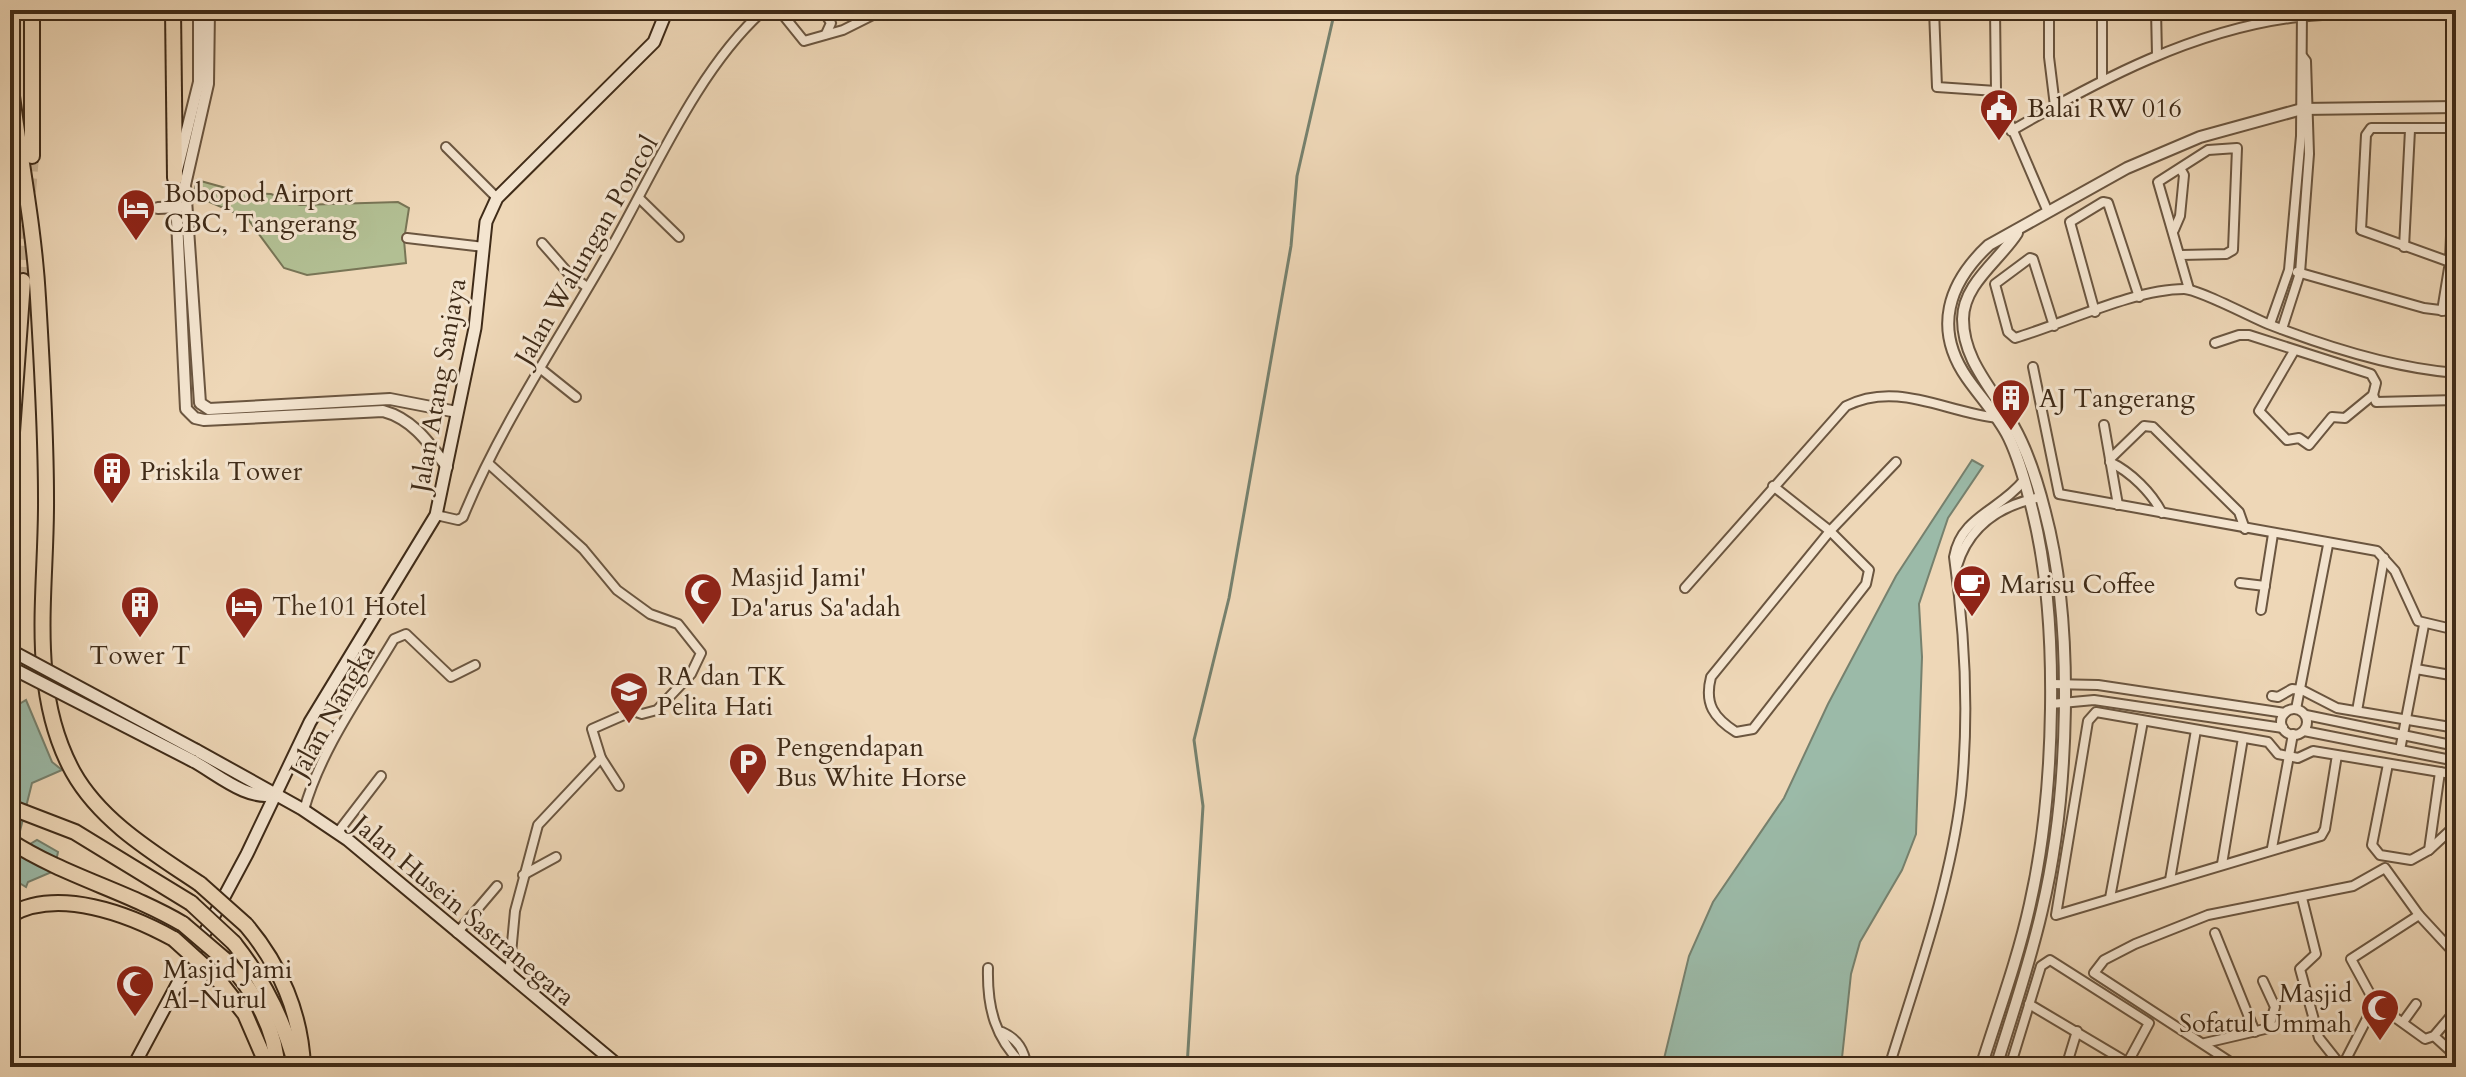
<svg xmlns="http://www.w3.org/2000/svg" width="2466" height="1077" font-family="Cardo,serif">
<rect width="100%" height="100%" fill="#eed7b7"/>
<filter id="stains"><feTurbulence type="fractalNoise" baseFrequency=".0025" numOctaves="4"/><feColorMatrix values="0 0 0 0 .2 0 0 0 0 .09 0 0 0 0 .02 0 0 0 .5 -.17"/></filter>
<radialGradient id="worn" r=".72"><stop offset=".6" stop-color="#630" stop-opacity="0"/><stop offset="1" stop-color="#630" stop-opacity=".3"/></radialGradient>
<polygon fill="#b2bf93" stroke="#787556" stroke-width="2" points="197,180 244,193 271,194 300,205 398,202 409,208 404,240 406,263 307,275 284,268 247,218 193,195"/>
<g fill="#9bbaa8" stroke="#76816e" stroke-width="2">
<polygon points="1972,460 1983,466 1948,518 1919,604 1922,657 1916,834 1902,870 1860,942 1851,974 1841,1067 1662,1067 1689,956 1713,902 1784,798 1828,704 1896,576"/>
<polygon points="26,700 52,762 62,770 32,783 18,839 25,847 37,840 58,852 54,871 28,882 26,887 21,884 10,888 10,740 16,706"/>
</g>
<g fill="none" stroke-linecap="round" stroke-linejoin="round">
<polyline stroke="#76816e" stroke-width="3" points="1187,1067 1203,806 1194,740 1229,598 1291,246 1297,176 1335,10"/>
<g stroke="#cbb597" stroke-width="14" stroke-dasharray="14 7" stroke-linecap="butt">
<polyline points="29,192 32,156"/>
<polyline points="23,281 27,225"/>
</g>
<g stroke="#6b5640" stroke-width="12">
<g id="minor">
<polyline points="779,10 804,41 843,30 883,10"/>
<polyline points="823,10 831,23 826,34"/>
<polyline points="1934,10 1937,87 1996,91"/>
<polyline points="1995,10 1996,91 2048,212"/>
<polyline points="2049,10 2049,57 2055,106"/>
<polyline points="2102,10 2102,80"/>
<polyline points="2156,10 2157,55"/>
<path d="M2011,131C2099,80 2195,29 2298,17C2349,11 2404,14 2456,14"/>
<polyline points="446,147 497,198"/>
<polyline points="639,198 679,237"/>
<polyline points="2174,230 2180,216 2184,175 2181,170"/>
<polyline points="407,238 484,247"/>
<polyline points="542,243 570,275 587,287"/>
<polyline points="2404,247 2410,130"/>
<polyline points="2181,255 2226,254 2233,250 2237,148 2208,150 2158,182 2189,289"/>
<polyline points="2297,272 2424,308 2456,312"/>
<polyline points="2442,311 2450,262 2455,132 2450,128 2371,128 2366,135 2361,230 2450,262"/>
<polyline points="2095,312 2070,222 2103,202 2108,203 2139,297"/>
<polyline points="2270,324 2289,270 2301,136 2302,10"/>
<path d="M2054,326L2033,259L2030,258L1995,284L2008,332L2015,338C2065,323 2135,289 2184,289C2198,289 2251,317 2268,324C2327,347 2392,368 2456,373"/>
<polyline points="2282,329 2300,273 2309,154 2306,61 2303,57"/>
<polyline points="2215,343 2239,335 2249,335 2371,374 2376,383 2373,395 2345,418 2332,417 2309,445 2299,438 2287,440 2259,411 2294,351"/>
<polyline points="2033,367 2059,494 2377,551 2395,571 2418,621 2456,630"/>
<polyline points="541,369 576,397"/>
<polyline points="2373,395 2376,402 2456,400"/>
<polyline points="2104,425 2118,505"/>
<polyline points="2110,459 2144,426 2153,427 2239,512 2245,529"/>
<path d="M2110,462C2131,472 2152,493 2162,513"/>
<polyline points="489,464 583,549 617,590 650,614 678,624 701,653 691,674 657,710 642,714 633,711 592,729 601,758 538,825 515,911 509,975"/>
<path d="M1773,486L1830,531L1869,570L1866,584L1753,729L1736,732C1714,718 1704,704 1711,677L1830,531L1896,462"/>
<path d="M436,515L458,520L463,517C499,428 559,339 607,255C652,177 697,69 764,10"/>
<path d="M1957,566C1969,526 2000,505 2041,497"/>
<polyline points="2240,583 2265,586"/>
<path d="M1685,588L1846,406C1898,380 1946,413 1999,418"/>
<polyline points="2261,610 2273,534"/>
<polyline points="2416,669 2456,676"/>
<polyline points="2051,684 2098,685 2285,713"/>
<polyline points="2272,696 2278,697 2292,689 2302,690 2337,708 2456,728"/>
<polyline points="2051,704 2094,700 2283,728"/>
<polyline points="2296,709 2328,545"/>
<circle cx="2294" cy="722" r="13"/>
<polyline points="2357,711 2384,558"/>
<polyline points="2306,715 2456,746"/>
<polyline points="2304,731 2456,761"/>
<polyline points="2400,750 2424,625"/>
<polyline points="2337,755 2325,829 2321,836 2056,915 2088,721 2096,712 2268,742 2278,754 2298,758 2313,751 2440,772 2456,775"/>
<polyline points="601,758 619,786"/>
<polyline points="2388,764 2372,845 2380,855 2411,860 2429,850 2440,772"/>
<path d="M304,810C321,749 362,693 394,639L406,634L451,677L475,665"/>
<polyline points="338,832 381,776"/>
<polyline points="2272,848 2293,734"/>
<polyline points="2429,850 2456,825"/>
<polyline points="2222,864 2243,738"/>
<polyline points="523,875 556,857"/>
<polyline points="2170,880 2196,730"/>
<polyline points="2110,898 2143,721"/>
<polyline points="2302,898 2316,954 2300,969 2319,1038 2342,1067"/>
<polyline points="457,933 497,886"/>
<polyline points="2215,933 2255,1032"/>
<path d="M988,968C987,1008 995,1039 1025,1067"/>
<polyline points="2263,981 2275,1007 2269,1027"/>
<polyline points="2375,1003 2351,959 2419,915"/>
<polyline points="2375,1003 2425,1039 2434,1036 2456,1010"/>
<polyline points="2029,1004 2135,1067"/>
<polyline points="2403,1022 2416,1004"/>
<path d="M1002,1032C1018,1039 1024,1050 1027,1067"/>
<polyline points="2434,1036 2456,1056"/>
<polyline points="2205,1043 2282,1025"/>
<path d="M1889,1067C1916,979 1950,887 1961,795C1969,718 1965,634 1954,557C1961,516 2001,510 2024,480"/>
<polyline points="2010,1067 2041,966 2050,960 2149,1023 2128,1062"/>
<polyline points="2066,1067 2077,1031"/>
<polyline points="2238,1067 2094,973 2104,960 2135,944 2208,915 2353,886 2385,868 2419,915 2456,955"/>
<polyline points="2342,1067 2375,1003"/>
</g>
</g>
<g stroke="#6b5640" stroke-width="14">
<g id="tertiary">
<path d="M199,10V82L175,178L186,409L195,418L204,420L383,411C413,419 429,443 447,467"/>
<polyline points="209,10 208,84 185,185 200,403 209,409 390,399 457,412"/>
<polyline points="158,208 179,207"/>
<path d="M1981,1067C1998,1013 2018,959 2030,904C2055,794 2060,623 2033,513C2027,488 2020,461 2009,438C1998,416 1981,398 1967,378C1933,329 1948,283 1989,245L2127,168L2200,137L2302,109L2456,107"/>
<path d="M1996,1067C2012,1015 2030,963 2042,910C2069,797 2075,625 2045,512C2038,484 2028,452 2014,427C1995,391 1963,362 1963,319C1963,284 2000,260 2017,233"/>
</g>
</g>
<g stroke="#3f2b18" stroke-width="15">
<g id="secondary">
<polyline points="196,750 302,809 348,840 620,1067"/>
<path d="M193,761C217,774 248,802 275,794"/>
<polyline points="133,1067 247,854 310,722 436,515 475,328 486,222 497,198 654,42 667,10"/>
</g>
</g>
<g stroke="#3f2b18" stroke-width="18">
<g id="motorway">
<polyline points="32,10 32,156"/>
<polyline points="173,10 175,178"/>
<path d="M10,81C19,153 34,225 38,298C42,364 46,432 46,498C47,590 27,688 73,772C101,822 154,853 200,884"/>
<polyline points="12,432 23,281"/>
<polyline points="10,512 12,425"/>
<polyline points="10,807 75,832 191,903"/>
<path d="M10,841C64,876 127,891 183,924"/>
<path d="M10,915C58,887 129,914 174,939"/>
<path d="M246,925C280,965 301,1014 303,1067"/>
<path d="M234,943C264,981 284,1020 296,1067"/>
<path d="M224,959C251,986 276,1028 277,1067"/>
<polyline points="216,977 245,1014 268,1067"/>
</g>
</g>
<use href="#minor" stroke="#f4e5d0" stroke-width="8"/>
<use href="#tertiary" stroke="#f4e5d0" stroke-width="10"/>
<use href="#secondary" stroke="#f4e5d0" stroke-width="11"/>
<use href="#motorway" stroke="#eed7b7" stroke-width="14"/>
<g stroke="#3f2b18" stroke-width="15" stroke-linecap="butt">
<g id="secondary-bridge">
<polyline points="10,650 196,750"/>
<polyline points="10,667 193,761"/>
</g>
</g>
<g stroke="#3f2b18" stroke-width="18" stroke-linecap="butt">
<g id="motorway-bridge">
<polyline points="200,884 246,925"/>
<polyline points="191,903 234,943"/>
<polyline points="183,924 224,959"/>
<polyline points="174,939 216,977"/>
</g>
</g>
<use href="#secondary-bridge" stroke="#f4e5d0" stroke-width="11"/>
<use href="#motorway-bridge" stroke="#eed7b7" stroke-width="14"/>
</g>
<defs>
<g id="civic-pin" transform="scale(2)"><path d="M0 17L-7.5 6A9.5 9.5 0 1 1 7.5 6Z" fill="#8f2418" stroke="#f4e5d0"/><path d="M-.6-6.5H3V-4.5H.6V-3L4-1V1h2V6H-6V1h2V-1L-.6-3ZM-1.2 2.5V6h2.4V2.5Z" fill="#fff"/></g>
<g id="hotel-pin" transform="scale(2)"><path d="M0 17L-7.5 6A9.5 9.5 0 1 1 7.5 6Z" fill="#8f2418" stroke="#f4e5d0"/><path d="M-6-4.5h1.5V1H6V5H4.5V3h-9V5H-6ZM-4 0a1.8 1.8 0 1 1 3.6 0ZM.5 0V-2.5h3Q6-2.5 6 0Z" fill="#fff"/></g>
<g id="building-pin" transform="scale(2)"><path d="M0 17L-7.5 6A9.5 9.5 0 1 1 7.5 6Z" fill="#8f2418" stroke="#f4e5d0"/><path d="M-4-6H4V6H1V3H-1V6H-4ZM-2.5-4.3h1.7v1.8h-1.7ZM.8-4.3h1.7v1.8H.8ZM-2.5-1h1.7V.8h-1.7ZM.8-1h1.7V.8H.8Z" fill="#fff"/></g>
<g id="cafe-pin" transform="scale(2)"><path d="M0 17L-7.5 6A9.5 9.5 0 1 1 7.5 6Z" fill="#8f2418" stroke="#f4e5d0"/><path d="M-5.5-4.5H6V0H3Q3 3.5 0 3.5H-2.5Q-5.5 3.5-5.5 0ZM3-3.2v2h1.7v-2ZM-6 4.5H4V6H-6Z" fill="#fff"/></g>
<g id="mosque-pin" transform="scale(2)"><path d="M0 17L-7.5 6A9.5 9.5 0 1 1 7.5 6Z" fill="#8f2418" stroke="#f4e5d0"/><path d="M3.5-4.9A6 6 0 1 0 3.5 4.9A5 5 0 1 1 3.5-4.9Z" fill="#fff"/></g>
<g id="school-pin" transform="scale(2)"><path d="M0 17L-7.5 6A9.5 9.5 0 1 1 7.5 6Z" fill="#8f2418" stroke="#f4e5d0"/><path d="M0-5L7-2L0 1L-7-2ZM-4 1L0 2.5L4 1V4Q0 6-4 4Z" fill="#fff"/></g>
<g id="parking-pin" transform="scale(2)"><path d="M0 17L-7.5 6A9.5 9.5 0 1 1 7.5 6Z" fill="#8f2418" stroke="#f4e5d0"/><path d="M-3.5-5.5H1a3.5 3.5 0 0 1 0 7H-1V5.5H-3.5ZM-1-3.4V-.6H.8a1.4 1.4 0 0 0 0-2.8Z" fill="#fff"/></g>
</defs>
<g fill-rule="evenodd">
<use href="#civic-pin" x="1999" y="108"/>
<use href="#hotel-pin" x="136" y="208"/>
<use href="#building-pin" x="2011" y="398"/>
<use href="#building-pin" x="112" y="471"/>
<use href="#cafe-pin" x="1972" y="584"/>
<use href="#mosque-pin" x="703" y="592"/>
<use href="#building-pin" x="140" y="605"/>
<use href="#hotel-pin" x="244" y="606"/>
<use href="#school-pin" x="629" y="691"/>
<use href="#parking-pin" x="748" y="762"/>
<use href="#mosque-pin" x="135" y="984"/>
<use href="#mosque-pin" x="2380" y="1008"/>
</g>
<g text-anchor="middle" stroke-width="6" stroke-linejoin="round" paint-order="stroke">
<g font-size="26" fill="#3f2b18" stroke="#f4e5d0" text-anchor="start">
<text x="2027" y="117">Balai RW 016</text>
<text x="164" y="202">Bobopod Airport<tspan x="164" dy="30">CBC, Tangerang</tspan></text>
<text x="2039" y="407">AJ Tangerang</text>
<text x="140" y="480">Priskila Tower</text>
<text x="731" y="586">Masjid Jami'<tspan x="731" dy="30">Da'arus Sa'adah</tspan></text>
<text x="2000" y="593">Marisu Coffee</text>
<text x="272" y="615">The101 Hotel</text>
<text x="140" y="664" text-anchor="middle">Tower T</text>
<text x="657" y="685">RA dan TK<tspan x="657" dy="30">Pelita Hati</tspan></text>
<text x="776" y="756">Pengendapan<tspan x="776" dy="30">Bus White Horse</tspan></text>
<text x="163" y="978">Masjid Jami<tspan x="163" dy="30">Al-Nurul</tspan></text>
<text x="2352" y="1002" text-anchor="end">Masjid<tspan x="2352" dy="30">Sofatul Ummah</tspan></text>
</g>
<g font-size="26" fill="#3f2b18" stroke="#f4e5d0">
<text transform="translate(586 250) rotate(-60)" y="9">Jalan Walungan Poncol</text>
<text transform="translate(438 385) rotate(-80)" y="9">Jalan Atang Sanjaya</text>
<text transform="translate(332 711) rotate(-61)" y="9">Jalan Nangka</text>
<text transform="translate(464 910) rotate(40)" y="9">Jalan Husein Sastranegara</text>
</g>
</g>
<rect width="2466" height="1077" fill="none" stroke="#eed7b7" stroke-width="40"/>
<rect x="12" y="12" width="2442" height="1053" fill="none" stroke="#3f2b18" stroke-width="4"/>
<rect x="20" y="20" width="2426" height="1037" fill="none" stroke="#3f2b18" stroke-width="2"/>
<rect width="100%" height="100%" filter="url(#stains)"/>
<rect width="100%" height="100%" fill="url(#worn)"/>
</svg>
